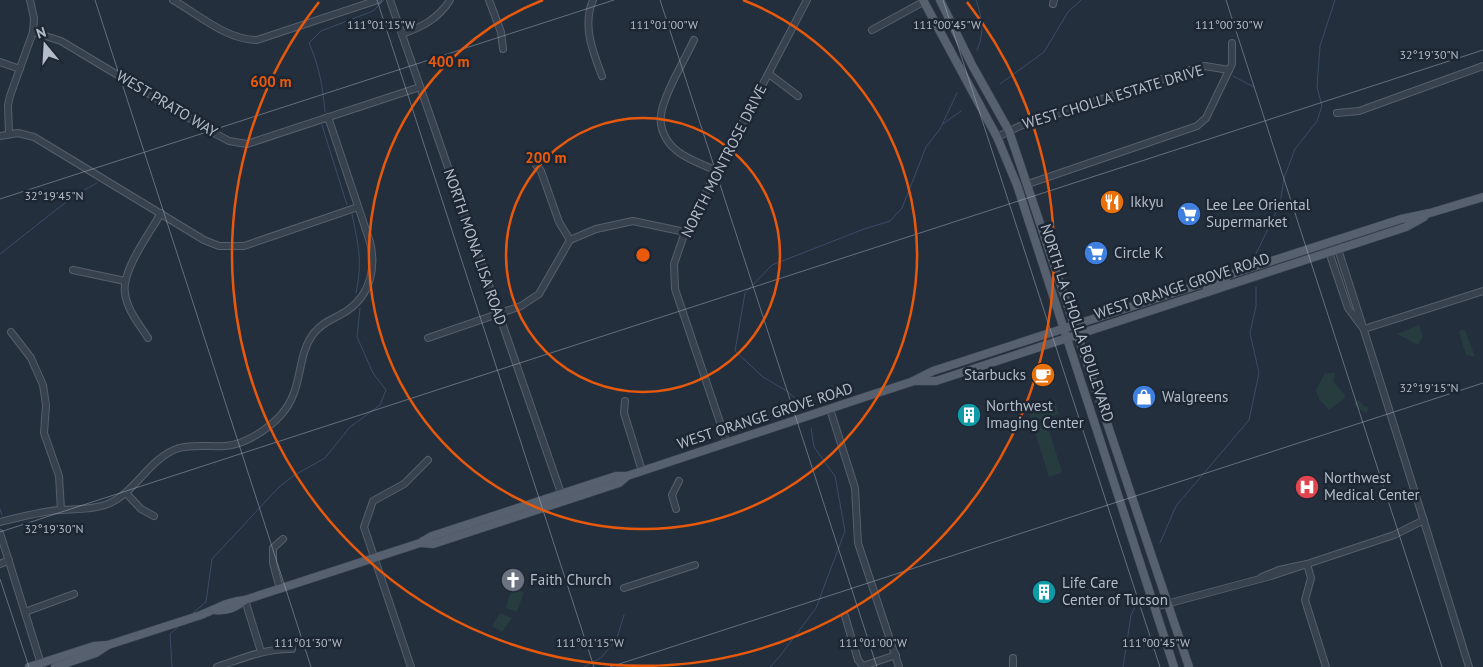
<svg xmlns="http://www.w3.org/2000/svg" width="1483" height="667" font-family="'PT Sans',sans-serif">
<rect width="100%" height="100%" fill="#242f3e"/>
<g fill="#263c3f">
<polygon points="1419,325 1423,336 1418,345 1397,334"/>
<polygon points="1462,329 1465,330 1475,357 1466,355 1459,332"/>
<polygon points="1325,373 1335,373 1333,381 1345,395 1344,399 1329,410 1319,399 1316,390"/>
<polygon points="1054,399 1059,414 1045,418 1062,472 1049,477 1027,407"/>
<polygon points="1359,400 1365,407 1368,407 1367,414 1354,405 1355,402"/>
<polygon points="512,588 524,592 517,612 506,608"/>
<polygon points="500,613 512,618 502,632 492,626"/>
</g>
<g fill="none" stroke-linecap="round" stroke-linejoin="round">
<g stroke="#394c67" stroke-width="1">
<path d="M976,0C982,17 985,32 977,50"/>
<polyline points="1233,76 1254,87"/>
<polyline points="1000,84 1044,52 1068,12 1081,0"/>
<path d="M325,112C323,88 319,65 309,43L321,31L373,11L384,0"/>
<polyline points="943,124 961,111"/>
<polyline points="322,125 347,205"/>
<path d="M352,214C358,245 363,260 356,293"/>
<polyline points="0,254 75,195 97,183"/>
<polyline points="1255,256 1280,204 1284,178 1295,149 1317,121 1322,106 1317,87 1320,46 1335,0"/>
<polyline points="805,407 787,391 763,377 735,351 745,293 772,265 864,229 890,221 902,208 926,147 940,129 957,93"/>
<polyline points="0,509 2,515"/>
<polyline points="1160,543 1176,506 1249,420 1259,373 1250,333 1256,306 1256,287"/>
<polyline points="193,613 206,602 212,559 279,487 293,476 325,458 350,427 380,405 386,390 373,373 357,337 360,308"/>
<polyline points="172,667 170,634 179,626"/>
<polyline points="584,667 602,657 617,638 624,615"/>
<polyline points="770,667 780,656 816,608 845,531 835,476 814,447 811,428"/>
<polyline points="1123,667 1131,615 1139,598"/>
</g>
<g stroke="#565f6c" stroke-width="8">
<g id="minor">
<path d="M173,0C199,15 227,40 257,40L378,0"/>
<polyline points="390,0 561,493"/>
<polyline points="489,0 501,32 503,49"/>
<path d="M593,0C582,26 593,52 602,76"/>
<polyline points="1053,4 1054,0"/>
<polyline points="872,30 923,2"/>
<polyline points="33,32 61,41 216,134 229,141 247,144 420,87"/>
<path d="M402,34C422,27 438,19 450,0"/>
<path d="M694,40C685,59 663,96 661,115C659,128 666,142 676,150C686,159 704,165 717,171"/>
<polyline points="0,62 20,69"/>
<polyline points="769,74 798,96"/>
<polyline points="1337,113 1359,111 1483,66"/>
<polyline points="9,134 8,105 10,96 33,32 34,18 30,0"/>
<polyline points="0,136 18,133 34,137 204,240 219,246 244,246 358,207"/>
<polyline points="997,137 1020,126 1196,68 1205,66 1229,70"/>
<polyline points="536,165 541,171 559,222 570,240"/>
<polyline points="1028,184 1197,126 1206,118 1232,64 1232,43"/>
<path d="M1335,240C1381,382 1425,524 1469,667"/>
<polyline points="1326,243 1348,308 1362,327"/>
<polyline points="73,270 125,281"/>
<polyline points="1364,329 1483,291"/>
<polyline points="11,332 31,358 43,385 46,405 44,433 59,476 61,510"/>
<path d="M148,338C139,324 127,310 125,293C121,271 150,233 161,213"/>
<polyline points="428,338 521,306 539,294 570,240 596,229 633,221 685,232"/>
<polyline points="625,401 624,413 642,471"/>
<polyline points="830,409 855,488 858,543 899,667"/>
<polyline points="727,443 675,289 674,264 685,232 807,0"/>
<polyline points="126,493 141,509 154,516"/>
<polyline points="676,509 672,495 679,481"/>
<path d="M0,522C20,517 39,512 59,510C74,509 90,510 105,505C135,495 148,458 179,448C194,444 210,447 225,446C244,445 267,430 280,416C305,389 295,357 314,333C323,321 337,318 348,310C371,294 376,267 370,242L328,117"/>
<polyline points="0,533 42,667"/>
<polyline points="0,564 9,560"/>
<polyline points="624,588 695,565"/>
<polyline points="280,589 273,563 273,548 283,539"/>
<polyline points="245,600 261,652"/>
<polyline points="1155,607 1271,576 1307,564 1279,570 1262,577"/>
<polyline points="25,612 74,594"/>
<polyline points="845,616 858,660 863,666 896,655"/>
<path d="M217,667C241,659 266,648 292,649"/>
<polyline points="411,667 364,527 373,501 404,484 428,460"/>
<polyline points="1013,667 1013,658"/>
<polyline points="1326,667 1305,600 1311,578 1307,564 1394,535 1424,520"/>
</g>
</g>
<g stroke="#414a57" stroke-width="9">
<g id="major">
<polyline points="923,0 997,137 1017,185 1174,667"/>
<polyline points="940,0 972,65 1009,131 1189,667"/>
<polyline points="1208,292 1207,289 1210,286 1226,281"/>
<polyline points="915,381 936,381 1406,227 1424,217"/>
<polyline points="422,543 433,544 619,483 627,476"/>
<path d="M215,610C228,611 235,608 245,600"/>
<path d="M29,667L94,646L108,645C139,635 170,625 201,615C216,609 228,601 245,600L420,543L432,536L616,476H627L868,396L911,382L933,371L1401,219L1430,213L1483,197"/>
<polyline points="55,667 96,653 108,645"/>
</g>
</g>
<use href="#minor" stroke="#38414e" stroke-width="6"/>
<use href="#major" stroke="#56606e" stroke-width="8"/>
</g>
<path fill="none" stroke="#b4bcc9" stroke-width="1" stroke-opacity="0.45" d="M95,0L311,667M377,0L594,667M660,0L877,667M943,0L1160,667M1226,0L1442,667M0,199L614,0M0,532L1483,50M0,579L29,667M610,667L1483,383"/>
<g fill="none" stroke="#e8590c" stroke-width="2.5">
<circle cx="643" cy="255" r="137"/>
<path d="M743 0A274 274 0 1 1 543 0"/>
<path d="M967 2A411 411 0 1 1 319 2"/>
</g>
<defs>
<g id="restaurant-disc" transform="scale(1.25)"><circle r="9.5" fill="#e8710a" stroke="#1d2633"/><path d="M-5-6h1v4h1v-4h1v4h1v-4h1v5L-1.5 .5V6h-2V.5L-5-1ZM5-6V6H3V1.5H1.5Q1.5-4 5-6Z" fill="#fff"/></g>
<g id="supermarket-disc" transform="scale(1.25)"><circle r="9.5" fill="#3f7fe0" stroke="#1d2633"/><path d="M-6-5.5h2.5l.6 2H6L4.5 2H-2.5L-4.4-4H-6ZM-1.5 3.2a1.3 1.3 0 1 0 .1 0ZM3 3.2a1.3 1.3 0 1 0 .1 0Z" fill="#fff"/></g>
<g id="cafe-disc" transform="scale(1.25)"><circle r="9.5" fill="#e8710a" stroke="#1d2633"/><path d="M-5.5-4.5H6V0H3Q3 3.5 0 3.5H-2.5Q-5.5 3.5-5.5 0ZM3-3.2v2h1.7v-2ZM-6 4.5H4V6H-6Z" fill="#fff"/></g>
<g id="shop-disc" transform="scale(1.25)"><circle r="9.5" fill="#3f7fe0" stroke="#1d2633"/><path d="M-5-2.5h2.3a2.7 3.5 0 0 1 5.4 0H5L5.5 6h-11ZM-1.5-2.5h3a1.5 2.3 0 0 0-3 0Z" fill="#fff"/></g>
<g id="building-disc" transform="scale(1.25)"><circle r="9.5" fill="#0f9aa8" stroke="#1d2633"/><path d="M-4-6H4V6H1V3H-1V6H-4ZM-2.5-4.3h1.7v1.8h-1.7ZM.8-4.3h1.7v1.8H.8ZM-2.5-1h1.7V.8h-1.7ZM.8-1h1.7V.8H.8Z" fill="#fff"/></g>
<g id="hospital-disc" transform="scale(1.25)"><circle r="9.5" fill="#e0444e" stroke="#1d2633"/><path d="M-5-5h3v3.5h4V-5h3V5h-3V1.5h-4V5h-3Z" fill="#fff"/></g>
<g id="church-disc" transform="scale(1.25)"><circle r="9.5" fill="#6b7280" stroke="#1d2633"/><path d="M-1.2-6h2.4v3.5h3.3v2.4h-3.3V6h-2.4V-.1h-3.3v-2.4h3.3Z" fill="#fff"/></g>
</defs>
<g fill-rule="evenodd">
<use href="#restaurant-disc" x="1112" y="202"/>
<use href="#supermarket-disc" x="1189" y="214"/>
<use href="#supermarket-disc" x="1096" y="253"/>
<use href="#cafe-disc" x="1043" y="375"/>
<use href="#shop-disc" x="1144" y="397"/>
<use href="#building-disc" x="969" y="415"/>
<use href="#hospital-disc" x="1307" y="487"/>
<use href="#church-disc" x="513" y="580"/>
<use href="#building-disc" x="1044" y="592"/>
</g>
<g text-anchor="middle" stroke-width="5" stroke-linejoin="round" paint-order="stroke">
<g font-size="15" fill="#b4bcc9" stroke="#1d2633">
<text transform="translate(1113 97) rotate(-17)" y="5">WEST CHOLLA ESTATE DRIVE</text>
<text transform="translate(167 104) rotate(31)" y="5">WEST PRATO WAY</text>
<text transform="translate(724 161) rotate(-63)" y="5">NORTH MONTROSE DRIVE</text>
<text transform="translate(475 247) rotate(71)" y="5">NORTH MONA LISA ROAD</text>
<text transform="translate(1182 286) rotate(-18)" y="5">WEST ORANGE GROVE ROAD</text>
<text transform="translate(1077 323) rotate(72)" y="5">NORTH LA CHOLLA BOULEVARD</text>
<text transform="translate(765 416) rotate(-18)" y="5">WEST ORANGE GROVE ROAD</text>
</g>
<g font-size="15" fill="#b4bcc9" stroke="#1d2633" text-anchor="start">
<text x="1130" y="207">Ikkyu</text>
<text x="1206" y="210">Lee Lee Oriental<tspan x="1206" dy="17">Supermarket</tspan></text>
<text x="1114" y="258">Circle K</text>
<text x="1026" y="380" text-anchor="end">Starbucks</text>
<text x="1162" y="402">Walgreens</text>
<text x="986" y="411">Northwest<tspan x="986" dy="17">Imaging Center</tspan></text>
<text x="1324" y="483">Northwest<tspan x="1324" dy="17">Medical Center</tspan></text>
<text x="530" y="585">Faith Church</text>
<text x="1062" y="588">Life Care<tspan x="1062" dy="17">Center of Tucson</tspan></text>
</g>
</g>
<g font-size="12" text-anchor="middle" fill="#b4bcc9" stroke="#1d2633" stroke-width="5" stroke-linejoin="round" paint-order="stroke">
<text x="381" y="29">111°01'15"W</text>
<text x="664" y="29">111°01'00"W</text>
<text x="947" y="29">111°00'45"W</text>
<text x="1229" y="29">111°00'30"W</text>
<text x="1429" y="59">32°19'30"N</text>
<text x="54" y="200">32°19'45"N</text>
<text x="1429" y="392">32°19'15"N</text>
<text x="54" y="533">32°19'30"N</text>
<text x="308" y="647">111°01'30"W</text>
<text x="590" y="647">111°01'15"W</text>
<text x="873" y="647">111°01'00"W</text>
<text x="1156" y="647">111°00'45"W</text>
</g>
<circle cx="643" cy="255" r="8" fill="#e8590c" stroke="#1d2633" stroke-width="2.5"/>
<g font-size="15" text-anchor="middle" font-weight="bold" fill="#e8590c" stroke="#1d2633" stroke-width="5" stroke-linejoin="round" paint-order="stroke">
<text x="449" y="67">400 m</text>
<text x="271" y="87">600 m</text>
<text x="546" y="163">200 m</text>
</g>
<g transform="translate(45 45) rotate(342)" stroke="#1d2633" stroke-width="4" paint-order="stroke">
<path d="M0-4L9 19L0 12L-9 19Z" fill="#b4bcc9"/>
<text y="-8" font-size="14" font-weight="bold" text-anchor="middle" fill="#b4bcc9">N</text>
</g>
</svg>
